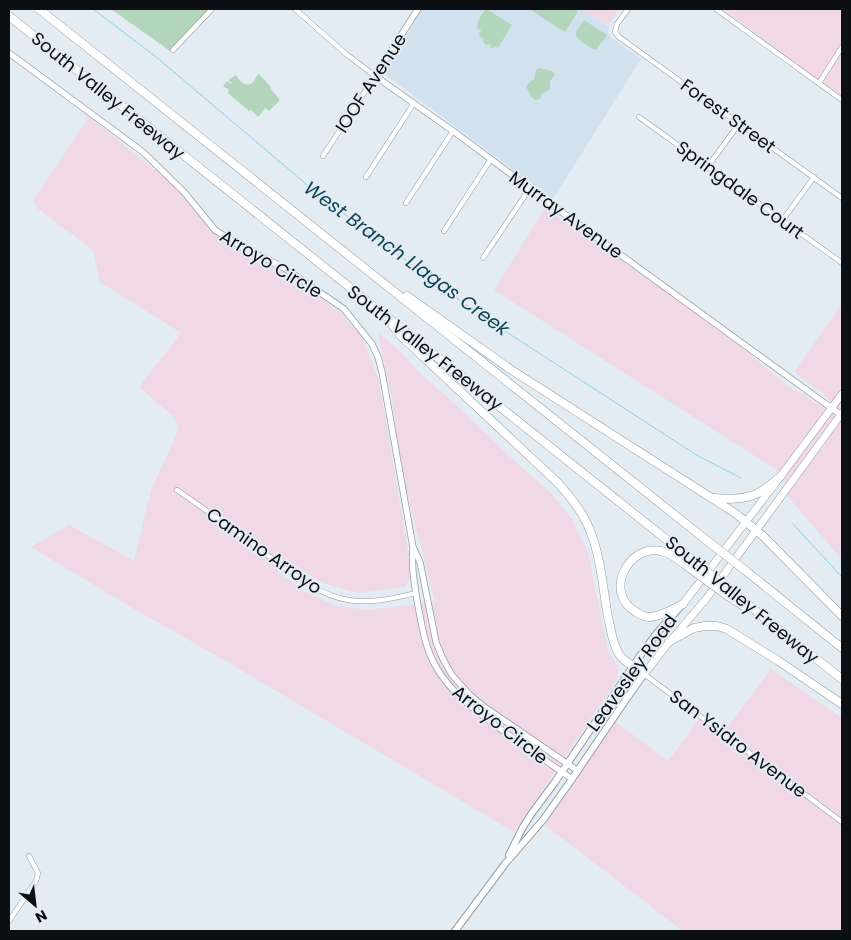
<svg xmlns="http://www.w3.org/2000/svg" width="851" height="940" font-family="Poppins,sans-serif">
<rect width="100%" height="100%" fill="#e3ebf3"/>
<g fill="#f0d9e5">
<polygon points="580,9 619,9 609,24 606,25"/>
<polygon points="722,9 842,9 842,101 745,25"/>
<polygon points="89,117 170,182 214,233 243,252 278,265 340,313 362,336 379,381 412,574 405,587 359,593 322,583 285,558 277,572 304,591 334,605 366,610 435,602 400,465 392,399 378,332 401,352 421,374 455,404 508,455 552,494 572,519 588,553 607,648 618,667 617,680 514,832 224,660 129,606 31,547 69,525 134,561 151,490 179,429 173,416 139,387 181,333 100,282 93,250 37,208 33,200"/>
<polygon points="545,208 714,323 786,385 842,419 842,560 790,499 780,472 494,290"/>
<polygon points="842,304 842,417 823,393 794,372"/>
<polygon points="771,669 842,718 842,931 683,931 545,825 612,719 668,761 701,716 723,733"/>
</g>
<polygon fill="#d2e1ee" points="423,9 580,9 609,27 608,33 610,37 641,59 553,199 383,73"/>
<g fill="#b3d5bc">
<polygon points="111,9 211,9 170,51"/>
<polygon points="529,9 574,9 578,11 565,32"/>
<path d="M485,10H488L512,25L498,48L495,46L492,49L491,48L490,44L486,45L483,42L484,38L480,37L479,34L481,31L479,29L477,28C478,21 480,15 485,10Z"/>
<path d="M584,20L607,35L596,50C592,49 589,47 585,44C571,35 576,32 584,20Z"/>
<polygon points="539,68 552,71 555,75 550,81 550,89 542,94 540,99 535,100 530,95 526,86 534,79 536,70"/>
<path d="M259,74L271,87V89L280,100L269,111L264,107L265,109L258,117L251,110L249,111L228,93L229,89L226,88L223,86L227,81L231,84L232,83L228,80L236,75C242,87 253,88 257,75Z"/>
</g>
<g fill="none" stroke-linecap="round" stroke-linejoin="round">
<g stroke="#91d1ed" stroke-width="1">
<polyline points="93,9 155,56 319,195 474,311 698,456 741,478"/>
<polyline points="792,523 842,577"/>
</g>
<g stroke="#959da4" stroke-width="5.5">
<g id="minor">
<polyline points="295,9 346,54 375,76 323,156"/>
<polyline points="628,9 617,24 615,32 619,37 842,198"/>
<polyline points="716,9 842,100"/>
<polyline points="173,50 212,9"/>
<polyline points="819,83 842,47"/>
<polyline points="639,117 842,263"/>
<polyline points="708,166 739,124"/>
<polyline points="366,177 414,103"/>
<polyline points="406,203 453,131"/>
<polyline points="782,221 814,177"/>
<polyline points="444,231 491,159"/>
<polyline points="483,258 530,188"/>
<path d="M177,490C206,510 235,531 263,552C290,571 314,594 348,600C371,604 394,598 416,593"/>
<polyline points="644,674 842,822"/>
<polyline points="9,921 36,881 38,873 29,856"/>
</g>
</g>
<g stroke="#959da4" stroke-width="7">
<g id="tertiary">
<polyline points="418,9 375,76 453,131 570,218 841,415"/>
<polyline points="9,53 143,152 184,192 215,230 243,248 265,258 286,269 344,309 372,344 378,357 382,372 413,547 420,562 436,642 442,657 452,675 470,695 483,706 578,771"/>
<path d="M413,549C411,568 415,587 418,606C422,626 425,647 435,665C452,697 487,719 516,740C535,753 553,766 572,779"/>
</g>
</g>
<g stroke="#959da4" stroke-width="8">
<g id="secondary">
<polyline points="509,855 523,827 532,813 555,782 640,656 657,633 680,607"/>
<polyline points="455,931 505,864 543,820 572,779 625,701 644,674"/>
</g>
</g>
<g stroke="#959da4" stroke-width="8">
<g id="primary">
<polyline points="683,604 774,485 842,394"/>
<polyline points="633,666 644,674 666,646 706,599 842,413"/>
</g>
</g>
<g stroke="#959da4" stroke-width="9">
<g id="motorway">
<polyline points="39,9 710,543"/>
<polyline points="9,16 696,563"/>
<polyline points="407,296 510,369 735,513 763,536 842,616"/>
<path d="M393,326L400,335L557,482C571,497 584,513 591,533C601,559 603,589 608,617C611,629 612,643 619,654C622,659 628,663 633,666"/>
<path d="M713,498C727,499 745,500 758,493C766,489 774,482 781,476"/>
<polyline points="746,571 842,648"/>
<polyline points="732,591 773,625 842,679"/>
<polyline points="728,596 745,607"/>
<path d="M683,604C673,609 662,616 650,617C645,617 640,615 636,612C603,593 628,544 661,551C673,554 682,562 691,569"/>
<polyline points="670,641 694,628 705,626 717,626 727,629 777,660 842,704"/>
</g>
</g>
<use href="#minor" stroke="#fff" stroke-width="4.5"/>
<use href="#tertiary" stroke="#fff" stroke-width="5.5"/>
<use href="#secondary" stroke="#fff" stroke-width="6"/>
<use href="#primary" stroke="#fff" stroke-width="7"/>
<use href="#motorway" stroke="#fff" stroke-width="8"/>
<g stroke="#959da4" stroke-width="9" stroke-linecap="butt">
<g id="motorway-bridge">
<polyline points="710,543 746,571"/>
<polyline points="696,563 732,591"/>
<polyline points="691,569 728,596"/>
</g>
</g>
<use href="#motorway-bridge" stroke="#fff" stroke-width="8"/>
</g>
<g text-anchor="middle" stroke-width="4" stroke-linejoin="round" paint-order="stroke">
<g font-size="18" fill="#0d1013" stroke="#e3ebf3">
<text transform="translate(371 83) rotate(-57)" y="6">IOOF Avenue</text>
<text transform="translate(108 96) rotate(39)" y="6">South Valley Freeway</text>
<text transform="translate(728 116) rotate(36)" y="6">Forest Street</text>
<text transform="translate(740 190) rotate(36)" y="6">Springdale Court</text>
<text transform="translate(566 215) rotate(36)" y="6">Murray Avenue</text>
<text transform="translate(271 264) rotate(31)" y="6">Arroyo Circle</text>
<text transform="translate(425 348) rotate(38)" y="6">South Valley Freeway</text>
<text transform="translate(264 551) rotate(35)" y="6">Camino Arroyo</text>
<text transform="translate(742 600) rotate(39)" y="6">South Valley Freeway</text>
<text transform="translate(632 673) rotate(-54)" y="6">Leavesley Road</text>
<text transform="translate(500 725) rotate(38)" y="6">Arroyo Circle</text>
<text transform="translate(738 744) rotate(37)" y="6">San Ysidro Avenue</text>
</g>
<g font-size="19" font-style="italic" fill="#0d4557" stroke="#e3ebf3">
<text transform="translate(407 258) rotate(36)" y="7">West Branch Llagas Creek</text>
</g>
</g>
<rect width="851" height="940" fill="none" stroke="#0d1013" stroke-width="20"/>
<g transform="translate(35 905) rotate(152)" stroke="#e3ebf3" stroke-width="4" paint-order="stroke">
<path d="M0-4L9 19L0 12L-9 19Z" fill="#0d1013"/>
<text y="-8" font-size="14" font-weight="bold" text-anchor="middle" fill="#0d1013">N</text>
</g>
</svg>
